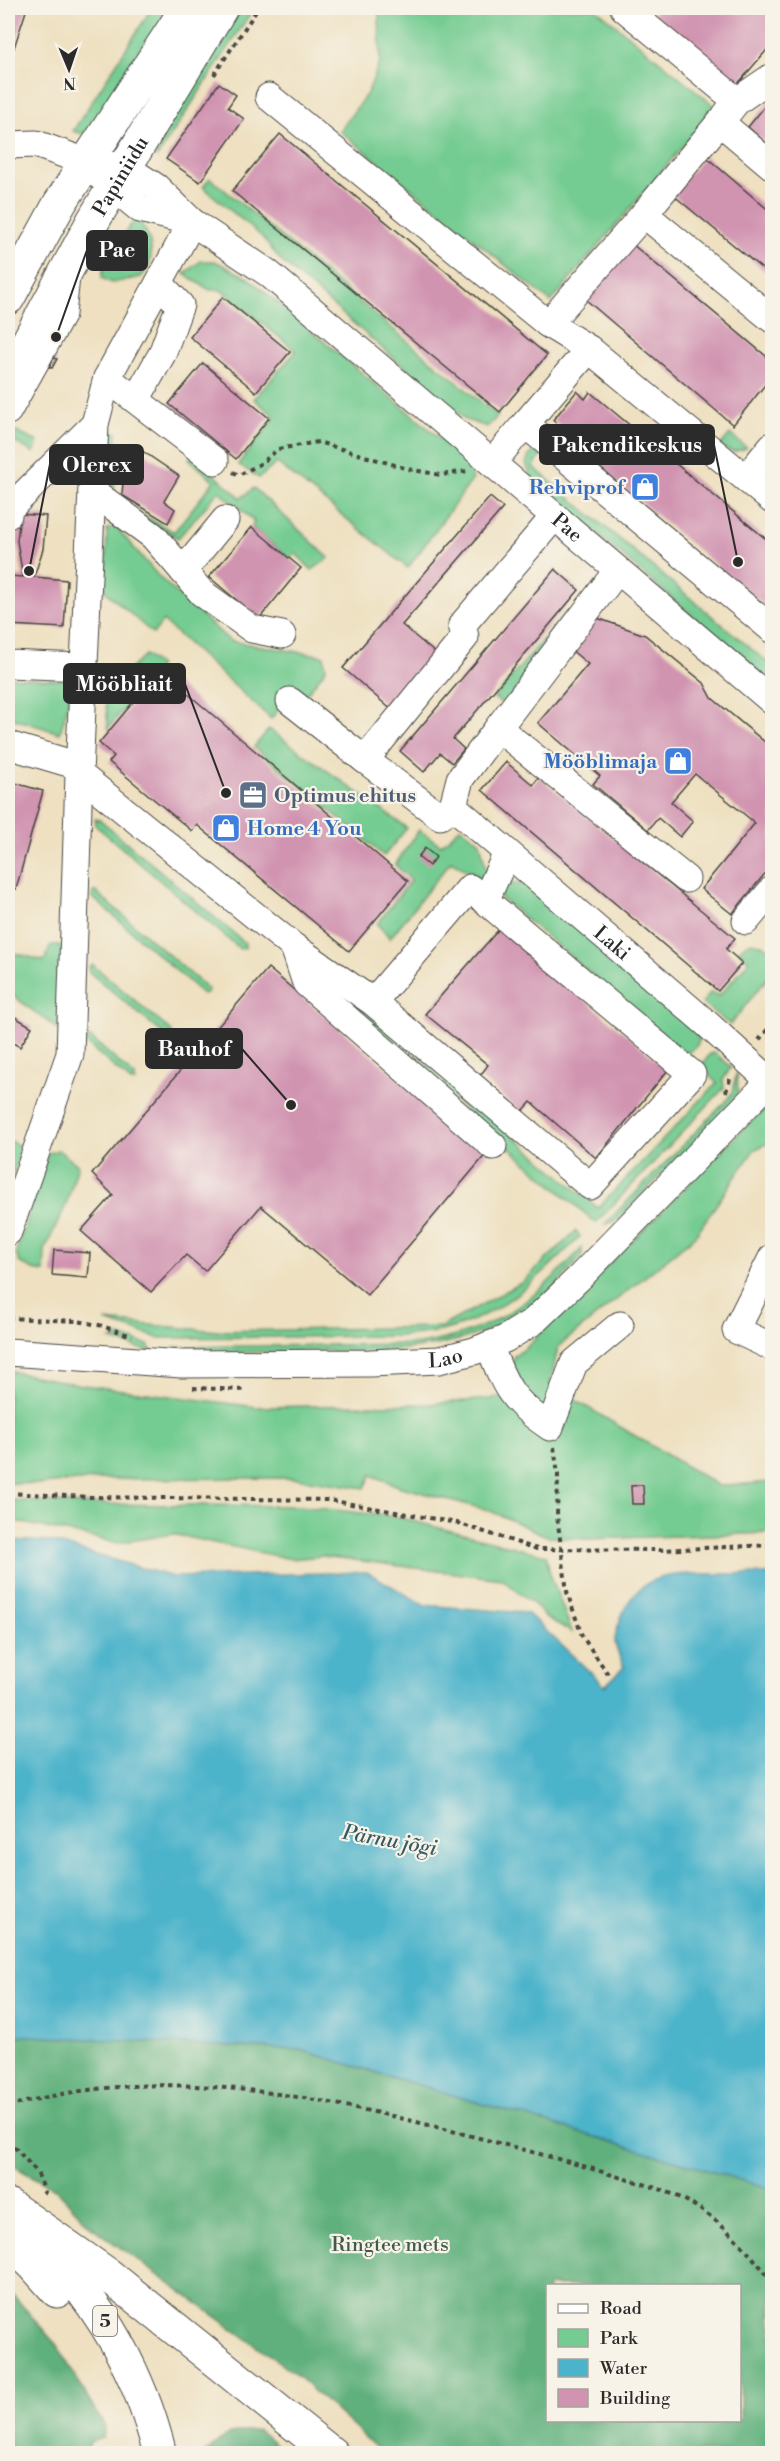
<svg xmlns="http://www.w3.org/2000/svg" width="780" height="2461" font-family="'Libre Bodoni',serif">
<rect width="100%" height="100%" fill="#f7f3e8"/>
<filter id="ink" filterUnits="userSpaceOnUse"><feTurbulence type="fractalNoise" baseFrequency=".0167" numOctaves="2"/><feDisplacementMap in="SourceGraphic" scale="12" xChannelSelector="R" yChannelSelector="G"/><feConvolveMatrix kernelMatrix="1 2 1 2 8 2 1 2 1" color-interpolation-filters="sRGB"/></filter>
<filter id="wash" filterUnits="userSpaceOnUse"><feTurbulence type="fractalNoise" baseFrequency=".008" numOctaves="4" result="noise"/><feDisplacementMap in="SourceGraphic" scale="24" xChannelSelector="R" yChannelSelector="G"/><feGaussianBlur stdDeviation="1.35" result="paint"/><feColorMatrix in="noise" values="0 0 0 0 0 0 0 0 0 0 0 0 0 0 0 0 0 1.4 0 .05"/><feComposite in="paint" operator="in"/></filter>
<g filter="url(#wash)">
<rect width="100%" height="100%" fill="#eee0c0"/>
<g fill="#74cc92" stroke="#507c5e" stroke-width="1.5">
<polygon points="152,8 173,8 92,132 83,134 73,131"/>
<polygon points="235,8 254,8 157,157 154,151"/>
<polygon points="379,8 595,8 716,107 551,302 340,131 368,92 380,61"/>
<polygon points="210,178 498,416 487,427 466,420 281,261 262,237 203,187"/>
<path d="M136,219C153,235 157,260 141,277L112,283L102,278C103,256 122,236 136,219Z"/>
<polygon points="201,261 215,261 248,278 466,460 473,479 408,568 277,463 259,478 238,464 275,417 254,399 296,351 221,290 210,290 184,274"/>
<polygon points="111,431 117,432 114,496 104,479"/>
<polygon points="16,432 38,442 34,453 15,442 8,457 8,447"/>
<polygon points="730,434 747,448 733,452 719,447"/>
<polygon points="534,452 543,453 533,467 772,666 772,684 531,478 526,463 529,456"/>
<polygon points="192,455 241,498 254,488 329,558 312,570 295,553 290,559 252,527 254,521 219,491 178,538 120,508 118,502 174,532 214,481 189,459"/>
<polygon points="116,527 160,578 230,641 324,656 326,669 305,696 295,689 271,719 163,621 153,634 105,591 107,529"/>
<polygon points="566,612 573,618 504,705 494,698"/>
<polygon points="145,655 159,666 108,728 105,693"/>
<polygon points="8,677 63,680 70,687 70,698 60,733 8,717"/>
<polygon points="269,729 407,828 384,856 254,747"/>
<polygon points="95,819 100,820 245,943 245,948 240,949 95,825"/>
<polygon points="461,827 480,842 487,874 483,880 451,861 390,938 377,924 411,880 395,865 419,830 441,845"/>
<path d="M518,883L532,886L698,1030C701,1044 697,1047 686,1054L496,894L506,884Z"/>
<polygon points="93,892 96,892 208,989 207,993 203,994 92,897"/>
<polygon points="752,942 764,945 772,950 772,972 730,1025 702,1003 711,992 719,996 749,961 739,951 743,946"/>
<polygon points="51,945 60,945 63,950 59,1030 8,992 8,951 44,961"/>
<polygon points="93,965 172,1032 171,1036 167,1037 89,972 89,967"/>
<polygon points="327,978 598,1208 717,1083 701,1066 710,1054 715,1053 731,1067 723,1080 724,1088 596,1223 322,986"/>
<polygon points="87,1038 91,1038 135,1077 135,1082 131,1082 86,1043"/>
<polygon points="737,1072 738,1093 731,1104 616,1221 605,1224 726,1101 732,1093"/>
<polygon points="772,1100 772,1141 754,1150 694,1237 558,1347 550,1385 719,1486 772,1482 772,1533 587,1539 549,1537 488,1510 401,1487 371,1475 365,1488 295,1478 102,1479 41,1484 8,1483 8,1371 83,1385 257,1407 429,1404 489,1399 520,1392 512,1368 514,1356 525,1349"/>
<polygon points="8,1140 22,1147 8,1191"/>
<polygon points="58,1150 78,1165 66,1205 45,1249 44,1272 33,1270 19,1262 16,1253 48,1153"/>
<path d="M576,1231L580,1237C538,1278 496,1321 435,1332C424,1334 411,1335 399,1336L159,1338L105,1321L217,1331L441,1327L523,1282Z"/>
<path d="M582,1248V1257C566,1273 549,1295 530,1308C463,1353 393,1351 316,1351C267,1352 219,1353 170,1353L175,1347L419,1344C493,1333 533,1302 582,1248Z"/>
<polygon points="119,1336 148,1345 152,1352 111,1340"/>
<polygon points="8,1500 81,1504 300,1506 397,1517 546,1555 550,1574 572,1632 545,1617 534,1604 502,1579 322,1556 291,1559 172,1534 118,1543 8,1520"/>
</g>
<g fill="#5fb07c" stroke="#456e54" stroke-width="1.5" fill-rule="evenodd">
<path d="M8,2035L300,2050L772,2189V2453H382L293,2372L90,2226L57,2190L8,2163ZM548,2286H740V2420H548Z"/>
<polygon points="8,2289 58,2347 105,2427 103,2438 90,2442 87,2453 8,2453"/>
<polygon points="258,2430 286,2453 205,2453 229,2434"/>
</g>
<path fill="#4bb3ca" stroke="#3b6f7a" stroke-width="1.5" d="M8,1540L51,1542L173,1577L367,1572L424,1605L527,1613L605,1686L624,1667C613,1643 612,1640 622,1615C640,1572 672,1574 712,1574C732,1574 752,1574 772,1574V2189L300,2050L8,2035Z"/>
<g id="blocks">
<g fill="#d093b0">
<polygon points="8,8 27,8 8,66"/>
<polygon points="659,8 772,8 772,44 736,86 653,14"/>
<polygon points="219,83 236,95 228,107 244,119 200,182 166,159"/>
<polygon points="770,100 772,103 772,148 748,127"/>
<polygon points="280,134 547,355 500,412 232,191"/>
<polygon points="705,156 772,213 772,277 672,194"/>
<polygon points="632,244 772,361 772,376 733,425 585,299"/>
<polygon points="223,297 290,352 256,392 190,337"/>
<polygon points="54,358 57,359 52,368 49,367"/>
<polygon points="203,363 269,418 236,459 169,404"/>
<polygon points="577,391 585,399 590,392 772,544 772,612 557,432 561,427 553,420"/>
<polygon points="138,448 179,476 164,501 175,509 168,523 122,495 125,458 136,465"/>
<polygon points="490,497 503,508 402,625 440,657 394,712 343,668"/>
<polygon points="20,514 46,516 43,549 34,577 67,580 64,628 8,625 8,576 23,577 17,541"/>
<polygon points="252,527 301,568 259,619 209,577"/>
<polygon points="555,569 579,590 453,739 464,749 452,763 440,753 424,772 400,751"/>
<polygon points="597,618 645,635 704,683 712,698 772,748 772,865 732,914 701,889 755,823 695,774 671,802 693,821 680,837 658,818 648,830 593,784 600,776 538,723 588,664 570,649"/>
<polygon points="160,670 408,881 349,951 197,825 192,831 109,762 114,756 99,743"/>
<polygon points="506,762 533,785 539,777 735,938 726,949 742,963 718,991 482,790"/>
<polygon points="8,781 43,791 16,889 8,887"/>
<polygon points="425,848 436,857 429,866 418,857"/>
<polygon points="500,928 668,1070 596,1158 531,1102 522,1112 479,1077 488,1065 425,1014"/>
<polygon points="268,968 487,1153 367,1295 261,1206 205,1271 186,1255 151,1292 81,1231 113,1195 92,1174"/>
<polygon points="8,1013 32,1027 20,1047 8,1040"/>
<polygon points="54,1250 90,1253 88,1278 52,1275"/>
<polygon points="643,1485 644,1504 632,1504 631,1486"/>
</g>
</g>
</g>
<g filter="url(#ink)">
<use href="#blocks" fill-opacity="0" stroke="#484641" stroke-width="1.5"/>
<g fill="none" stroke-linecap="round" stroke-linejoin="round">
<g stroke="#484641" stroke-width="29">
<g id="minor">
<polyline points="624,8 737,101"/>
<polyline points="269,97 548,324"/>
<polyline points="725,116 737,101 772,77"/>
<path id="s1" d="M8,145L36,144L86,162L125,167L156,187L192,222L268,273L299,299L772,701"/>
<polyline points="99,175 140,209 191,222"/>
<polyline points="644,214 720,122 772,166"/>
<polyline points="192,222 107,378 95,424 79,774 294,947 306,983 493,1146"/>
<polyline points="589,349 548,324 644,214 772,319"/>
<polyline points="107,378 215,461"/>
<polyline points="136,400 162,354 180,305 159,283"/>
<polyline points="8,411 62,314 66,277"/>
<polyline points="525,424 589,349 772,500"/>
<polyline points="492,463 525,424 772,629"/>
<polyline points="746,478 772,446"/>
<polyline points="92,491 153,536 202,593 252,629 282,635"/>
<polyline points="8,515 8,510 95,424"/>
<polyline points="183,571 225,520"/>
<polyline points="617,571 498,728 686,879"/>
<polyline points="8,664 82,667"/>
<polyline points="290,701 365,760"/>
<polyline points="498,728 460,779 453,806 440,816 365,760 465,637 462,625 554,517"/>
<polyline points="8,745 79,766"/>
<path id="s2" d="M453,806L705,1022L770,1081"/>
<polyline points="485,901 507,853"/>
<polyline points="746,921 772,890"/>
<polyline points="294,947 373,1002 590,1186 692,1074 470,888 373,1002"/>
<polyline points="8,1232 70,1054 79,774"/>
<polyline points="772,1258 736,1330 772,1347"/>
<path d="M489,1345C506,1388 510,1400 550,1427L574,1363L620,1325"/>
<path id="s3" d="M8,1352L181,1364L370,1363L439,1360L474,1351L505,1339L534,1321L579,1278L772,1079"/>
</g>
</g>
<g stroke="#484641" stroke-width="35">
<g id="major">
<polyline points="8,298 60,203 187,8"/>
<path id="s4" d="M8,379L93,221L221,8"/>
<polyline points="8,2205 107,2274 332,2454"/>
<polyline points="8,2241 33,2264 57,2291"/>
<path d="M47,2247C103,2311 139,2370 160,2454"/>
</g>
</g>
<g stroke="#484641" stroke-width="4" stroke-dasharray="4.5 4.5" stroke-linecap="butt">
<polyline points="214,75 258,8"/>
<polyline points="233,472 239,475 262,463 278,449 318,442 408,469 441,475 468,471"/>
<polyline points="759,1040 772,1024"/>
<polyline points="726,1092 731,1076"/>
<polyline points="8,1318 77,1321 99,1325 132,1336"/>
<polyline points="193,1388 246,1390"/>
<polyline points="554,1447 558,1474 557,1516 567,1592 582,1636 610,1677"/>
<polyline points="8,1493 88,1497 329,1500 457,1523 537,1549 660,1550 772,1545"/>
<path d="M8,2107C179,2056 354,2105 521,2149C555,2158 588,2167 622,2178C644,2184 670,2191 690,2203C724,2222 747,2251 772,2280"/>
<polyline points="8,2140 37,2172 45,2192 41,2196"/>
</g>
<use href="#minor" stroke="#fff" stroke-width="27"/>
<use href="#major" stroke="#fff" stroke-width="33"/>
</g>
</g>
<defs>
<g id="shop-square" transform="scale(1.5)"><rect x="-9" y="-9" width="18" height="18" rx="4" fill="#3f7fe0" stroke="#f7f3e8"/><path d="M-5-2.5h2.3a2.7 3.5 0 0 1 5.4 0H5L5.5 6h-11ZM-1.5-2.5h3a1.5 2.3 0 0 0-3 0Z" fill="#fff"/></g>
<g id="office-square" transform="scale(1.5)"><rect x="-9" y="-9" width="18" height="18" rx="4" fill="#5c6f8a" stroke="#f7f3e8"/><path d="M-6-3h4V-5.5h4V-3h4V5H-6ZM-1-4.5V-3h2v-1.5ZM-6 0V1H6V0Z" fill="#fff"/></g>
</defs>
<g fill-rule="evenodd">
<use href="#shop-square" x="645" y="487"/>
<use href="#shop-square" x="678" y="761"/>
<use href="#office-square" x="253" y="795"/>
<use href="#shop-square" x="226" y="828"/>
</g>
<g text-anchor="middle" stroke-width="4.5" stroke-linejoin="round" paint-order="stroke">
<rect fill="#f7f3e8" stroke="#686764" stroke-width="1.5" x="93" y="2306" width="24" height="30" rx="4.5"/>
<g font-size="18" font-weight="bold" fill="#2b2b2b">
<text x="105" y="2327">5</text>
</g>
<g font-size="20" fill="#2b2b2b" stroke="#f7f3e8">
<text dy="7" stroke="none"><textPath href="#s4" startOffset="232">Papiniidu</textPath></text>
<text dy="7" stroke="none"><textPath href="#s1" startOffset="692">Pae</textPath></text>
<text dy="7" stroke="none"><textPath href="#s2" startOffset="210">Laki</textPath></text>
<text dy="7" stroke="none"><textPath href="#s3" startOffset="438">Lao</textPath></text>
</g>
<g font-size="20" font-weight="bold" fill="#366cbe" stroke="#f7f3e8" text-anchor="end">
<text x="624" y="494">Rehviprof</text>
<text x="657" y="768">Mööblimaja</text>
<text x="247" y="835" text-anchor="start">Home 4 You</text>
</g>
<g font-size="20" font-weight="bold" fill="#4e5e75" stroke="#f7f3e8" text-anchor="start">
<text x="274" y="802">Optimus ehitus</text>
</g>
<g font-size="20" fill="#415b4a" stroke="#f7f3e8">
<text x="390" y="2251">Ringtee mets</text>
</g>
<g font-size="21" font-style="italic" fill="#365b63" stroke="#f7f3e8">
<text transform="translate(390 1840) rotate(10)" y="7">Pärnu jõgi</text>
</g>
</g>
<path fill="none" stroke="#2b2b2b" stroke-width="2" d="M56 337L87 250M738 562L714 445M29 571L50 464M226 793L185 684M291 1105L242 1049"/>
<g fill="#2b2b2b" stroke="#f7f3e8" stroke-width="2">
<circle cx="56" cy="337" r="6"/>
<circle cx="738" cy="562" r="6"/>
<circle cx="29" cy="571" r="6"/>
<circle cx="226" cy="793" r="6"/>
<circle cx="291" cy="1105" r="6"/>
</g>
<g fill="#2b2b2b" stroke="#2b2b2b" stroke-width="2">
<rect x="87" y="231" width="60" height="39" rx="6"/>
<rect x="540" y="425" width="174" height="39" rx="6"/>
<rect x="50" y="445" width="93" height="39" rx="6"/>
<rect x="64" y="664" width="121" height="39" rx="6"/>
<rect x="146" y="1029" width="96" height="39" rx="6"/>
</g>
<g font-size="21" text-anchor="middle" font-weight="bold" fill="#fff">
<text x="117" y="257">Pae</text>
<text x="627" y="452">Pakendikeskus</text>
<text x="97" y="472">Olerex</text>
<text x="124" y="691">Mööbliait</text>
<text x="194" y="1056">Bauhof</text>
</g>
<rect width="780" height="2461" fill="none" stroke="#f7f3e8" stroke-width="30"/>
<rect x="546" y="2284" width="195" height="138" fill="#f7f3e8" stroke="#a5a39c" stroke-width="1.5"/>
<rect x="558" y="2304" width="30" height="9" fill="#ffffff" stroke="#a5a39c" stroke-width="1.5"/>
<text x="600" y="2314" font-size="18" fill="#2b2b2b">Road</text>
<rect x="558" y="2329" width="30" height="18" fill="#74cc92" stroke="#a5a39c" stroke-width="1.5"/>
<text x="600" y="2344" font-size="18" fill="#2b2b2b">Park</text>
<rect x="558" y="2359" width="30" height="18" fill="#4bb3ca" stroke="#a5a39c" stroke-width="1.5"/>
<text x="600" y="2374" font-size="18" fill="#2b2b2b">Water</text>
<rect x="558" y="2389" width="30" height="18" fill="#d093b0" stroke="#a5a39c" stroke-width="1.5"/>
<text x="600" y="2404" font-size="18" fill="#2b2b2b">Building</text>
<g transform="translate(69 69) rotate(178)" stroke="#f7f3e8" stroke-width="4.5" paint-order="stroke">
<path d="M0-4.5L10 22L0 15L-10 22Z" fill="#2b2b2b"/>
<text y="-9" font-size="16" font-weight="bold" text-anchor="middle" fill="#2b2b2b">N</text>
</g>
</svg>
